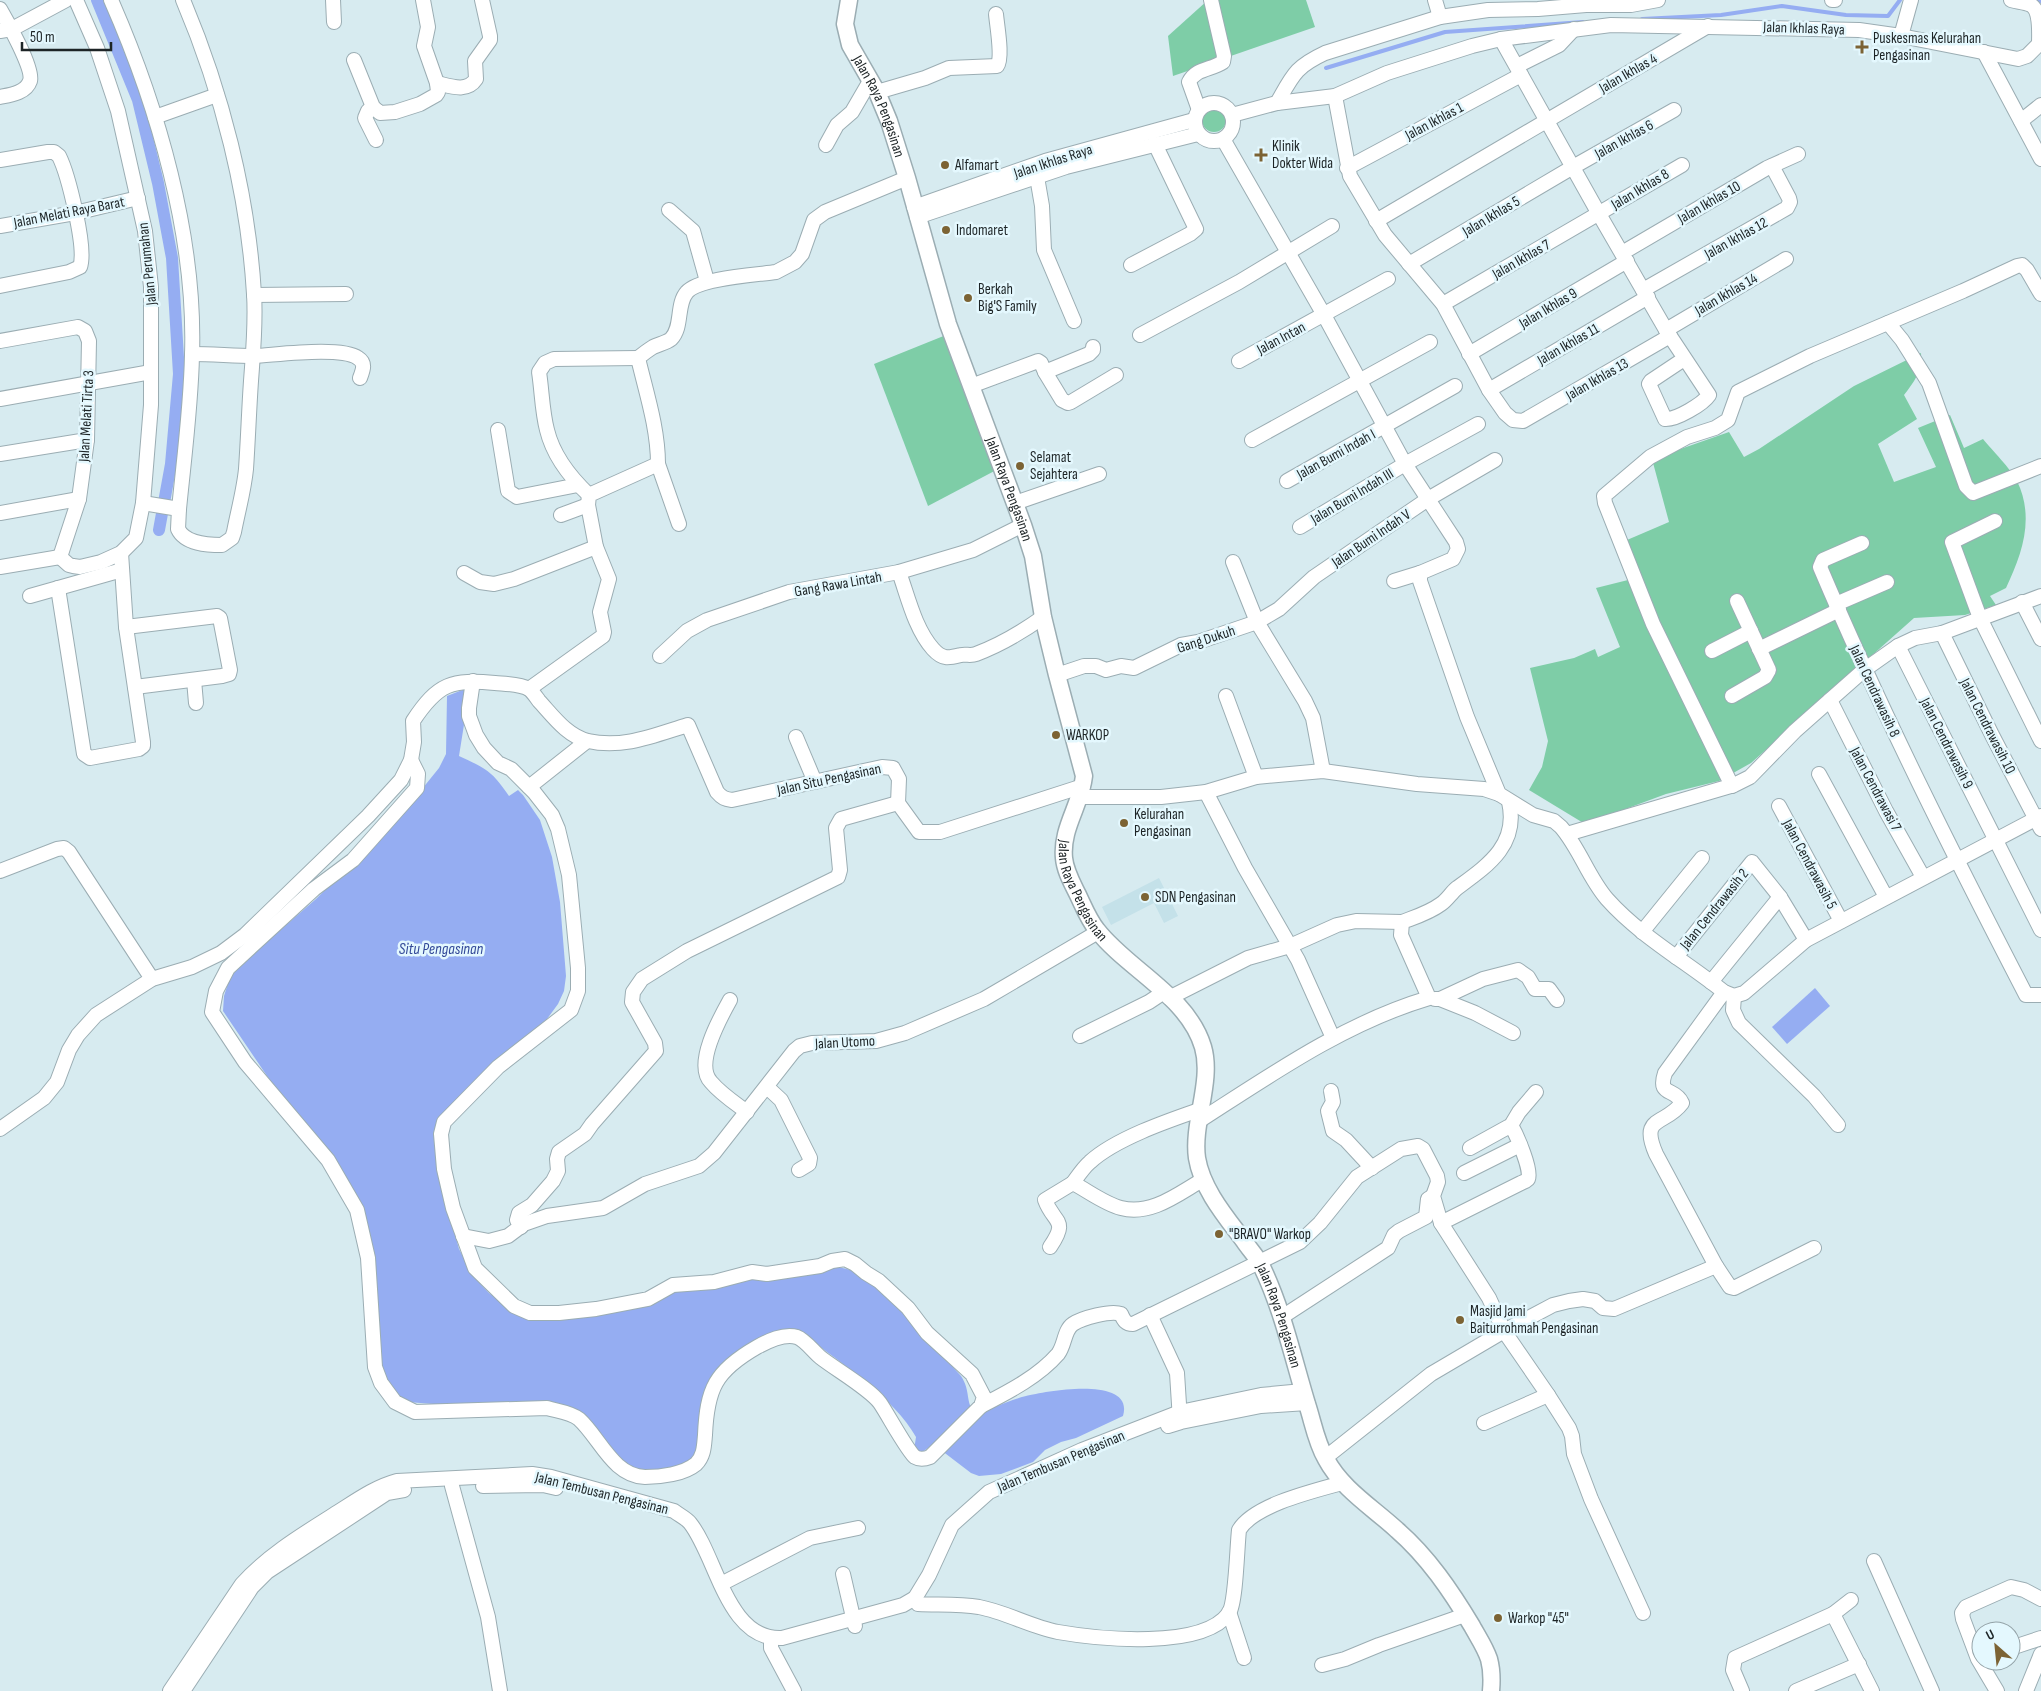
<svg xmlns="http://www.w3.org/2000/svg" width="2041" height="1691" font-family="'Sofia Sans Condensed',sans-serif">
<rect width="100%" height="100%" fill="#d7ebf0"/>
<polygon fill="#c4e1e9" points="1159,878 1178,916 1164,923 1154,903 1111,925 1102,907"/>
<g fill="#7ecda7">
<polygon points="1208,0 1306,0 1315,27 1173,76 1168,36"/>
<circle cx="1214" cy="120" r="12"/>
<polygon points="951,333 1002,467 928,506 874,364"/>
<path d="M1921,353C1922,371 1915,381 1904,395L1917,419L1878,444L1894,482L1936,467L1918,428L1950,415L1964,448L1983,439C1992,450 2011,469 2017,481C2035,518 2022,554 2006,588L1990,596L1996,605L1965,615L1914,618L1751,763L1719,781L1666,794L1585,824L1529,790L1542,767L1548,741L1530,668L1574,658L1595,649L1598,657L1620,647L1596,588L1640,577L1627,540L1669,522L1652,459L1729,432L1744,457L1759,449L1854,386Z"/>
</g>
<g fill="#95adf2">
<path d="M470,687L459,756C487,769 492,771 509,796L518,790L523,795L540,820L552,857L560,902L566,976L564,991L558,1004L547,1019L511,1049L443,1118L444,1194L459,1249L474,1277L489,1293L519,1315L622,1311L660,1295L751,1275L834,1267C873,1269 901,1309 924,1336C936,1349 949,1363 961,1376C971,1391 965,1402 975,1414C993,1409 1009,1400 1026,1396C1046,1391 1135,1375 1123,1416L1076,1438L1061,1442L1045,1450L1033,1462L1001,1474L979,1476L971,1473L933,1444L920,1454L914,1450L916,1437C894,1398 842,1364 806,1336L799,1333L721,1370L698,1450L690,1463L652,1474L625,1468L592,1427L547,1403L528,1401L483,1404H433L408,1402L397,1395L388,1383L379,1360L364,1219L223,1011L224,996L230,977L263,945L316,899L405,810L439,768L446,754L447,696Z"/>
<polygon points="1815,988 1830,1006 1787,1044 1772,1027"/>
</g>
<g fill="none" stroke-linecap="round" stroke-linejoin="round">
<g stroke="#95adf2" stroke-width="4">
<polyline points="2038,0 2041,1"/>
<polyline points="1642,19 1721,15 1782,6 1846,15 1888,16 1900,0"/>
<polyline points="1326,68 1445,32 1583,22"/>
</g>
<polyline stroke="#95adf2" stroke-width="12" points="97,0 138,100 158,183 172,258 179,374 171,464 159,530"/>
<g stroke="#9badb3" stroke-width="16">
<g id="minor">
<path d="M111,0C158,107 196,237 192,355C191,406 184,458 179,509"/>
<polyline points="333,0 334,22"/>
<polyline points="1435,0 1440,17"/>
<polyline points="1832,0 1835,0"/>
<path d="M2011,0C2017,2 2025,2 2031,5C2041,11 2039,34 2039,44"/>
<path d="M0,9C7,21 34,69 30,81C26,93 10,95 0,97"/>
<polyline points="0,31 12,29 66,0"/>
<polyline points="1901,36 1911,0"/>
<path d="M1501,39L1599,214L1666,330L1709,395C1703,404 1676,420 1665,419L1649,384L1651,381L1684,359"/>
<polyline points="1984,52 2041,159"/>
<polyline points="354,60 373,107 380,113 395,112 420,104 436,95 438,92 437,83 424,46 428,27 423,0"/>
<polyline points="1517,66 1559,45 1574,29"/>
<path d="M437,83C450,86 467,93 476,79L475,61L490,40V36L482,0"/>
<path d="M877,92L925,78L949,68L997,66C1003,58 997,26 996,14"/>
<polyline points="1335,96 1350,176 1385,235 1443,304 1489,390 1505,413 1513,420 1523,421 1670,336"/>
<circle cx="1214" cy="122" r="19"/>
<path d="M1277,103C1293,75 1295,67 1325,53L1440,17L1488,10L1538,9L1586,5H1631L1658,0"/>
<polyline points="373,107 368,111 365,118 376,140"/>
<path d="M1199,110L1189,82C1196,68 1211,70 1223,62L1224,56L1211,0"/>
<polyline points="1232,115 1277,103 1335,96 1387,73 1472,46 1501,39 1611,25 1859,30 1901,36 2018,59 2027,56 2039,44"/>
<polyline points="155,117 217,95"/>
<polyline points="2021,121 2041,105"/>
<path d="M1223,139L1324,315L1405,464L1456,542L1458,549L1453,559L1420,573V581L1467,717L1499,794L1533,815L1554,821L1561,827C1580,849 1588,877 1607,899C1640,936 1685,961 1724,992L1734,996L1744,993L1806,940L2041,816"/>
<polyline points="826,145 837,125 852,112 870,81"/>
<path d="M0,160L48,152H54L59,156C68,174 87,249 80,267L69,272L0,286"/>
<polyline points="1347,168 1521,75"/>
<polyline points="1037,177 1042,206 1044,250 1074,321"/>
<polyline points="914,207 1045,161 1194,120"/>
<polyline points="669,210 693,231 707,281"/>
<polyline points="917,217 1066,167 1198,134"/>
<polyline points="1376,221 1708,26"/>
<polyline points="0,226 75,213 138,198"/>
<polyline points="1622,253 1767,168 1798,154"/>
<polyline points="1409,264 1573,167 1674,110"/>
<polyline points="1131,265 1190,234 1196,229 1155,144"/>
<polyline points="1643,290 1787,208 1790,202 1789,198 1772,166"/>
<polyline points="254,295 346,294"/>
<polyline points="1443,304 1682,165"/>
<polyline points="1888,323 1902,340 1929,383 1966,486 1973,493 2041,466"/>
<polyline points="1666,330 1786,259"/>
<polyline points="1140,335 1239,282 1332,226"/>
<polyline points="0,341 78,327 85,331 89,341 87,440 79,499 60,557"/>
<polyline points="1093,347 1093,350 1089,354 1045,372 1062,400 1068,403 1071,402 1116,375"/>
<path d="M192,354C213,354 234,356 254,356C276,355 341,346 358,358C366,363 363,370 360,378"/>
<polyline points="1469,354 1627,261"/>
<polyline points="1239,361 1388,279"/>
<polyline points="971,386 1038,361 1041,363 1045,372"/>
<polyline points="1489,390 1648,297"/>
<polyline points="0,399 151,372"/>
<polyline points="498,430 508,491 517,497 578,485"/>
<polyline points="1252,440 1430,342"/>
<polyline points="0,454 87,440"/>
<polyline points="658,464 679,524"/>
<polyline points="1287,481 1455,386"/>
<path d="M589,495C571,478 553,455 547,430C542,411 542,391 539,372L545,363L554,359L638,358"/>
<path d="M143,503L179,509L178,529C185,544 208,545 222,545L232,538L234,532C238,511 244,490 246,469C248,440 249,410 251,381C253,353 256,323 254,294C248,194 222,92 183,0"/>
<polyline points="1015,503 1099,474"/>
<polyline points="0,513 79,499"/>
<polyline points="561,515 588,505"/>
<polyline points="1995,521 1952,542 1980,618 2041,741"/>
<polyline points="1300,527 1405,464 1478,424"/>
<path d="M1862,543L1823,560L1820,567C1882,713 1953,854 2026,995H2041"/>
<polyline points="60,557 69,565 73,566 80,567 101,562 121,553 136,538 143,503 151,405 151,287 145,231 118,111 97,48 76,0"/>
<polyline points="1233,562 1257,622 1305,701 1313,718 1323,771"/>
<polyline points="0,567 60,557"/>
<path d="M899,572C908,597 915,629 933,649C943,660 949,658 961,655C966,654 971,656 976,654C1000,645 1022,632 1043,617"/>
<polyline points="464,573 480,582 494,584 514,579 596,547"/>
<polyline points="1394,581 1420,573"/>
<polyline points="58,588 84,754 90,758 139,749 143,746 143,742 126,627 121,553"/>
<polyline points="30,596 122,570"/>
<polyline points="2022,602 2041,639"/>
<polyline points="1836,604 1887,582"/>
<polyline points="126,627 217,616 220,618 230,670 229,674 222,676 135,687"/>
<polyline points="1942,633 1992,735 2041,829"/>
<polyline points="1898,646 2041,930"/>
<polyline points="1759,649 1839,610"/>
<polyline points="1712,651 1751,631"/>
<polyline points="660,656 687,631 707,620 789,592 899,572 973,550 1023,525"/>
<polyline points="1057,675 1084,666 1096,666 1106,670 1121,666 1134,668 1181,645 1198,642 1257,622 1279,609 1314,577 1428,499 1495,460"/>
<polyline points="194,680 196,703"/>
<path d="M529,689L603,636L604,632L600,612L609,579L596,547L588,505L589,495L658,464C658,428 646,392 638,358C643,354 648,350 653,347C659,344 666,343 671,339C683,327 676,304 687,292C699,278 756,275 776,272L795,262L802,254L814,220L825,212L907,178"/>
<polyline points="1226,696 1256,777"/>
<polyline points="1732,696 1765,677 1769,670 1737,601"/>
<polyline points="1830,700 1886,811 1923,877"/>
<polyline points="796,737 815,782"/>
<path d="M411,760L418,774L417,788L353,860L314,889L228,968L216,991L212,1012L245,1062L328,1160L357,1210L368,1258L375,1367L381,1383L395,1402L415,1412L547,1408C557,1411 570,1412 579,1419C600,1438 613,1476 645,1477C661,1477 684,1474 696,1464C704,1456 704,1446 705,1435C707,1389 715,1371 757,1347C768,1341 784,1333 797,1337C805,1340 813,1351 820,1357C835,1369 870,1389 880,1403C887,1413 908,1452 915,1457C920,1460 925,1459 930,1457L981,1406L984,1397L972,1374L927,1333L908,1308L879,1281L866,1273L855,1264L845,1259L832,1261L820,1266L780,1272L767,1274L752,1272L714,1282L673,1285L648,1299L596,1309L559,1313H530L514,1306L475,1268L453,1208L444,1169L441,1134L444,1122L498,1067L571,1010L578,991V968L569,875L558,829L552,815L534,792L511,769L498,763L484,748L476,735L469,716V708L473,681"/>
<polyline points="1819,774 1886,897"/>
<polyline points="1732,786 1653,624 1605,503 1604,496 1650,457 1687,437 1715,428 1728,420 1738,392 1810,356 1963,291 2017,266 2022,265 2027,270 2041,294"/>
<polyline points="529,787 587,741"/>
<polyline points="1206,792 1245,868 1298,960 1333,1038"/>
<polyline points="1080,797 1161,797 1206,792 1256,777 1323,771 1417,784 1484,789 1499,794"/>
<polyline points="1779,806 1841,921"/>
<polyline points="1567,834 1734,785 1750,777 1795,731 1830,700 1864,670 1898,646 1915,638 1942,633 2041,596"/>
<polyline points="0,871 57,849 64,848 69,852 152,979"/>
<polyline points="1642,932 1702,858"/>
<polyline points="1676,957 1752,862 1780,897 1806,940"/>
<polyline points="1711,982 1780,897"/>
<polyline points="1734,996 1733,1010 1739,1023 1814,1096 1838,1125"/>
<polyline points="1169,998 1248,958 1290,946 1337,925 1356,921 1402,922"/>
<polyline points="1435,999 1440,999 1475,1013 1513,1033"/>
<polyline points="1440,999 1483,979 1518,970 1528,977 1535,989 1549,989 1557,1000"/>
<path d="M730,1000C720,1018 694,1064 711,1082C721,1094 735,1103 747,1112"/>
<polyline points="1080,1036 1149,1002 1164,992"/>
<polyline points="767,1087 781,1100 810,1158 809,1164 799,1170"/>
<polyline points="1331,1091 1333,1102 1328,1111 1333,1131 1346,1140 1372,1168"/>
<path d="M1199,1121C1272,1074 1345,1023 1429,998L1401,935L1402,922C1415,917 1429,913 1441,904C1447,900 1451,893 1457,888C1487,866 1519,845 1509,802"/>
<polyline points="1510,1127 1519,1112 1536,1092"/>
<path d="M0,1129L44,1098L57,1082L69,1050L78,1035L96,1015L152,979L192,967L221,953L245,935L368,816L401,780L411,760L414,742L413,721C438,683 452,679 495,683C506,684 520,684 529,689C533,692 536,697 539,701C553,716 567,736 588,741C623,749 655,735 688,725L717,792C722,798 725,799 732,800L882,767L893,768L899,779L898,803L919,832H940L1083,786"/>
<polyline points="1464,1173 1520,1145"/>
<path d="M1073,1183C1078,1176 1083,1168 1090,1162C1115,1139 1167,1121 1199,1110"/>
<path d="M1441,1223L1521,1183C1524,1182 1526,1181 1528,1179C1532,1170 1517,1136 1512,1127H1508L1470,1148"/>
<polyline points="521,1227 517,1220 519,1213 532,1205 553,1181 558,1171 557,1159 559,1152 585,1134 592,1124 656,1051 655,1043 632,1002 633,992 642,979 687,951 838,877 840,870 836,828 841,819 898,803"/>
<polyline points="463,1236 489,1241 508,1236 524,1224 547,1216 603,1208 645,1184 699,1166 714,1153 794,1051 800,1046 812,1043 876,1041 905,1033 984,999 1098,932"/>
<path d="M1050,1247C1069,1219 1054,1224 1045,1200L1073,1183C1088,1191 1105,1204 1121,1208C1152,1216 1179,1193 1204,1179"/>
<polyline points="1716,1266 1730,1287 1734,1288 1814,1248"/>
<polyline points="1150,1315 1177,1373 1180,1420"/>
<polyline points="1282,1317 1388,1248 1394,1235 1399,1231 1426,1217 1428,1199 1433,1196"/>
<path d="M981,1406C1008,1392 1038,1377 1058,1354C1065,1345 1064,1330 1073,1324C1082,1318 1111,1310 1121,1314C1124,1321 1126,1324 1133,1324L1300,1242L1320,1223L1357,1177L1401,1149L1418,1146L1423,1149L1437,1176L1438,1182L1433,1196L1441,1223L1489,1298L1504,1331L1548,1395L1569,1428L1572,1436L1574,1454L1591,1499L1643,1613"/>
<polyline points="1484,1423 1548,1395"/>
<polyline points="1168,1426 1181,1422 1261,1406 1307,1403"/>
<path d="M1325,1458L1431,1374L1504,1331L1553,1305L1569,1301L1583,1299L1595,1301L1603,1308L1614,1309L1716,1266L1656,1154C1639,1115 1665,1126 1682,1103C1675,1087 1657,1097 1665,1073L1724,992"/>
<polyline points="452,1486 488,1617 500,1691"/>
<polyline points="483,1486 543,1485 556,1488"/>
<polyline points="1874,1561 1932,1691"/>
<polyline points="843,1574 855,1626"/>
<polyline points="721,1584 810,1538 858,1528"/>
<path d="M915,1598L918,1604C938,1605 959,1604 979,1607C1006,1612 1031,1627 1058,1632C1098,1639 1203,1650 1229,1613C1236,1602 1237,1547 1239,1530C1254,1505 1313,1491 1342,1483"/>
<polyline points="1229,1612 1244,1658"/>
<polyline points="1833,1614 1851,1600"/>
<polyline points="771,1639 771,1648 794,1691"/>
<polyline points="2011,1648 2041,1638"/>
<polyline points="1322,1665 1345,1659 1379,1645 1465,1615"/>
<path d="M170,1691L242,1584C269,1554 305,1533 338,1512C357,1500 375,1487 397,1481L532,1474L551,1477L674,1511C679,1515 686,1518 690,1523C717,1557 727,1641 782,1638L903,1605L915,1598L929,1575L952,1525L989,1492L1082,1450L1180,1412L1261,1395L1303,1391"/>
<polyline points="183,1691 252,1587 267,1572 387,1493 404,1490"/>
<polyline points="1742,1691 1733,1670 1735,1658 1833,1614 1872,1691"/>
<polyline points="1796,1691 1859,1664"/>
<polyline points="1997,1691 1978,1659 1963,1619 1962,1613 1966,1607 2011,1587 2024,1590 2041,1599"/>
<polyline points="2026,1691 2041,1654"/>
</g>
</g>
<g stroke="#9badb3" stroke-width="19">
<g id="major">
<path id="s1" d="M849,0L845,24L850,45L877,92L889,121L907,178L948,324L1023,525L1033,556L1043,617L1057,675L1084,776C1081,805 1061,828 1064,858C1065,870 1071,881 1077,893C1083,905 1088,919 1097,930C1127,969 1188,996 1203,1047C1213,1081 1192,1123 1197,1158C1202,1189 1226,1217 1244,1241C1250,1250 1258,1258 1262,1267C1283,1311 1293,1358 1307,1404C1313,1422 1316,1442 1326,1459C1342,1489 1372,1507 1397,1530C1428,1557 1451,1591 1472,1626C1478,1637 1485,1647 1489,1659C1492,1670 1492,1680 1491,1691"/>
</g>
</g>
<use href="#minor" stroke="#fff" stroke-width="14"/>
<use href="#major" stroke="#fff" stroke-width="16"/>
</g>
<g fill="#7c6334" stroke="#e4f8fe" stroke-width="2">
<path d="M1859.5 39.5h5v5h5v5h-5v5h-5v-5h-5v-5h5z"/>
<path d="M1258.5 147.5h5v5h5v5h-5v5h-5v-5h-5v-5h5z"/>
<circle cx="945" cy="165" r="5"/>
<circle cx="946" cy="230" r="5"/>
<circle cx="968" cy="298" r="5"/>
<circle cx="1020" cy="466" r="5"/>
<circle cx="1056" cy="735" r="5"/>
<circle cx="1124" cy="823" r="5"/>
<circle cx="1145" cy="897" r="5"/>
<circle cx="1219" cy="1234" r="5"/>
<circle cx="1460" cy="1320" r="5"/>
<circle cx="1498" cy="1618" r="5"/>
</g>
<g text-anchor="middle" stroke-width="5" stroke-linejoin="round" paint-order="stroke">
<g font-size="15" fill="#1d2426" stroke="#e4f8fe">
<text transform="translate(1804 28) rotate(2)" y="5">Jalan Ikhlas Raya</text>
<text transform="translate(1628 73) rotate(-30)" y="5">Jalan Ikhlas 4</text>
<text dy="5" stroke="none"><textPath href="#s1" startOffset="114">Jalan Raya Pengasinan</textPath></text>
<text transform="translate(1434 121) rotate(-28)" y="5">Jalan Ikhlas 1</text>
<text transform="translate(1624 139) rotate(-29)" y="5">Jalan Ikhlas 6</text>
<text transform="translate(1053 161) rotate(-18)" y="5">Jalan Ikhlas Raya</text>
<text transform="translate(1640 189) rotate(-31)" y="5">Jalan Ikhlas 8</text>
<text transform="translate(1709 202) rotate(-30)" y="5">Jalan Ikhlas 10</text>
<text transform="translate(69 212) rotate(-11)" y="5">Jalan Melati Raya Barat</text>
<text transform="translate(1491 216) rotate(-31)" y="5">Jalan Ikhlas 5</text>
<text transform="translate(1736 238) rotate(-29)" y="5">Jalan Ikhlas 12</text>
<text transform="translate(1521 259) rotate(-30)" y="5">Jalan Ikhlas 7</text>
<text transform="translate(147 264) rotate(-96)" y="5">Jalan Perumahan</text>
<text transform="translate(1726 294) rotate(-30)" y="5">Jalan Ikhlas 14</text>
<text transform="translate(1548 308) rotate(-31)" y="5">Jalan Ikhlas 9</text>
<text transform="translate(1281 338) rotate(-28)" y="5">Jalan Intan</text>
<text transform="translate(1568 344) rotate(-30)" y="5">Jalan Ikhlas 11</text>
<text transform="translate(1597 379) rotate(-30)" y="5">Jalan Ikhlas 13</text>
<text transform="translate(86 416) rotate(-87)" y="5">Jalan Melati Tirta 3</text>
<text transform="translate(1336 454) rotate(-29)" y="5">Jalan Bumi Indah I</text>
<text dy="5" stroke="none"><textPath href="#s1" startOffset="519">Jalan Raya Pengasinan</textPath></text>
<text transform="translate(1352 496) rotate(-31)" y="5">Jalan Bumi Indah III</text>
<text transform="translate(1371 538) rotate(-34)" y="5">Jalan Bumi Indah V</text>
<text transform="translate(838 584) rotate(-10)" y="5">Gang Rawa Lintah</text>
<text transform="translate(1206 639) rotate(-18)" y="5">Gang Dukuh</text>
<text transform="translate(1875 691) rotate(65)" y="5">Jalan Cendrawasih 8</text>
<text transform="translate(1988 726) rotate(63)" y="5">Jalan Cendrawasih 10</text>
<text transform="translate(1947 743) rotate(63)" y="5">Jalan Cendrawasih 9</text>
<text transform="translate(829 779) rotate(-12)" y="5">Jalan Situ Pengasinan</text>
<text transform="translate(1876 789) rotate(62)" y="5">Jalan Cendrawasi 7</text>
<text transform="translate(1810 864) rotate(62)" y="5">Jalan Cendrawasih 5</text>
<text dy="5" stroke="none"><textPath href="#s1" startOffset="938">Jalan Raya Pengasinan</textPath></text>
<text transform="translate(1714 909) rotate(-51)" y="5">Jalan Cendrawasih 2</text>
<text transform="translate(845 1042) rotate(-3)" y="5">Jalan Utomo</text>
<text dy="5" stroke="none"><textPath href="#s1" startOffset="1432">Jalan Raya Pengasinan</textPath></text>
<text transform="translate(1061 1461) rotate(-23)" y="5">Jalan Tembusan Pengasinan</text>
<text transform="translate(602 1493) rotate(14)" y="5">Jalan Tembusan Pengasinan</text>
</g>
<g font-size="15" fill="#1d2426" stroke="#e4f8fe" text-anchor="start">
<text x="1873" y="43">Puskesmas Kelurahan<tspan x="1873" dy="17">Pengasinan</tspan></text>
<text x="1272" y="151">Klinik<tspan x="1272" dy="17">Dokter Wida</tspan></text>
<text x="955" y="170">Alfamart</text>
<text x="956" y="235">Indomaret</text>
<text x="978" y="294">Berkah<tspan x="978" dy="17">Big'S Family</tspan></text>
<text x="1030" y="462">Selamat<tspan x="1030" dy="17">Sejahtera</tspan></text>
<text x="1066" y="740">WARKOP</text>
<text x="1134" y="819">Kelurahan<tspan x="1134" dy="17">Pengasinan</tspan></text>
<text x="1155" y="902">SDN Pengasinan</text>
<text x="1229" y="1239">"BRAVO" Warkop</text>
<text x="1470" y="1316">Masjid Jami<tspan x="1470" dy="17">Baiturrohmah Pengasinan</tspan></text>
<text x="1508" y="1623">Warkop "45"</text>
</g>
<g font-size="16" font-style="italic" fill="#334998" stroke="#e4f8fe">
<text x="441" y="954">Situ Pengasinan</text>
</g>
</g>
<g transform="translate(1996 1646) rotate(333)"><circle r="24" fill="#e4f8fe" stroke="#94a3a8"/>
<path d="M0-4L9 19L0 12L-9 19Z" fill="#7c6334"/>
<text y="-8" font-size="14" font-weight="bold" text-anchor="middle" fill="#1d2426">U</text>
</g>
<path d="M22 42v8h89v-8" fill="none" stroke="#1d2426" stroke-width="2.5"/>
<text x="30" y="42" font-size="15" fill="#1d2426" stroke="#e4f8fe" stroke-width="4" paint-order="stroke">50 m</text>
</svg>
